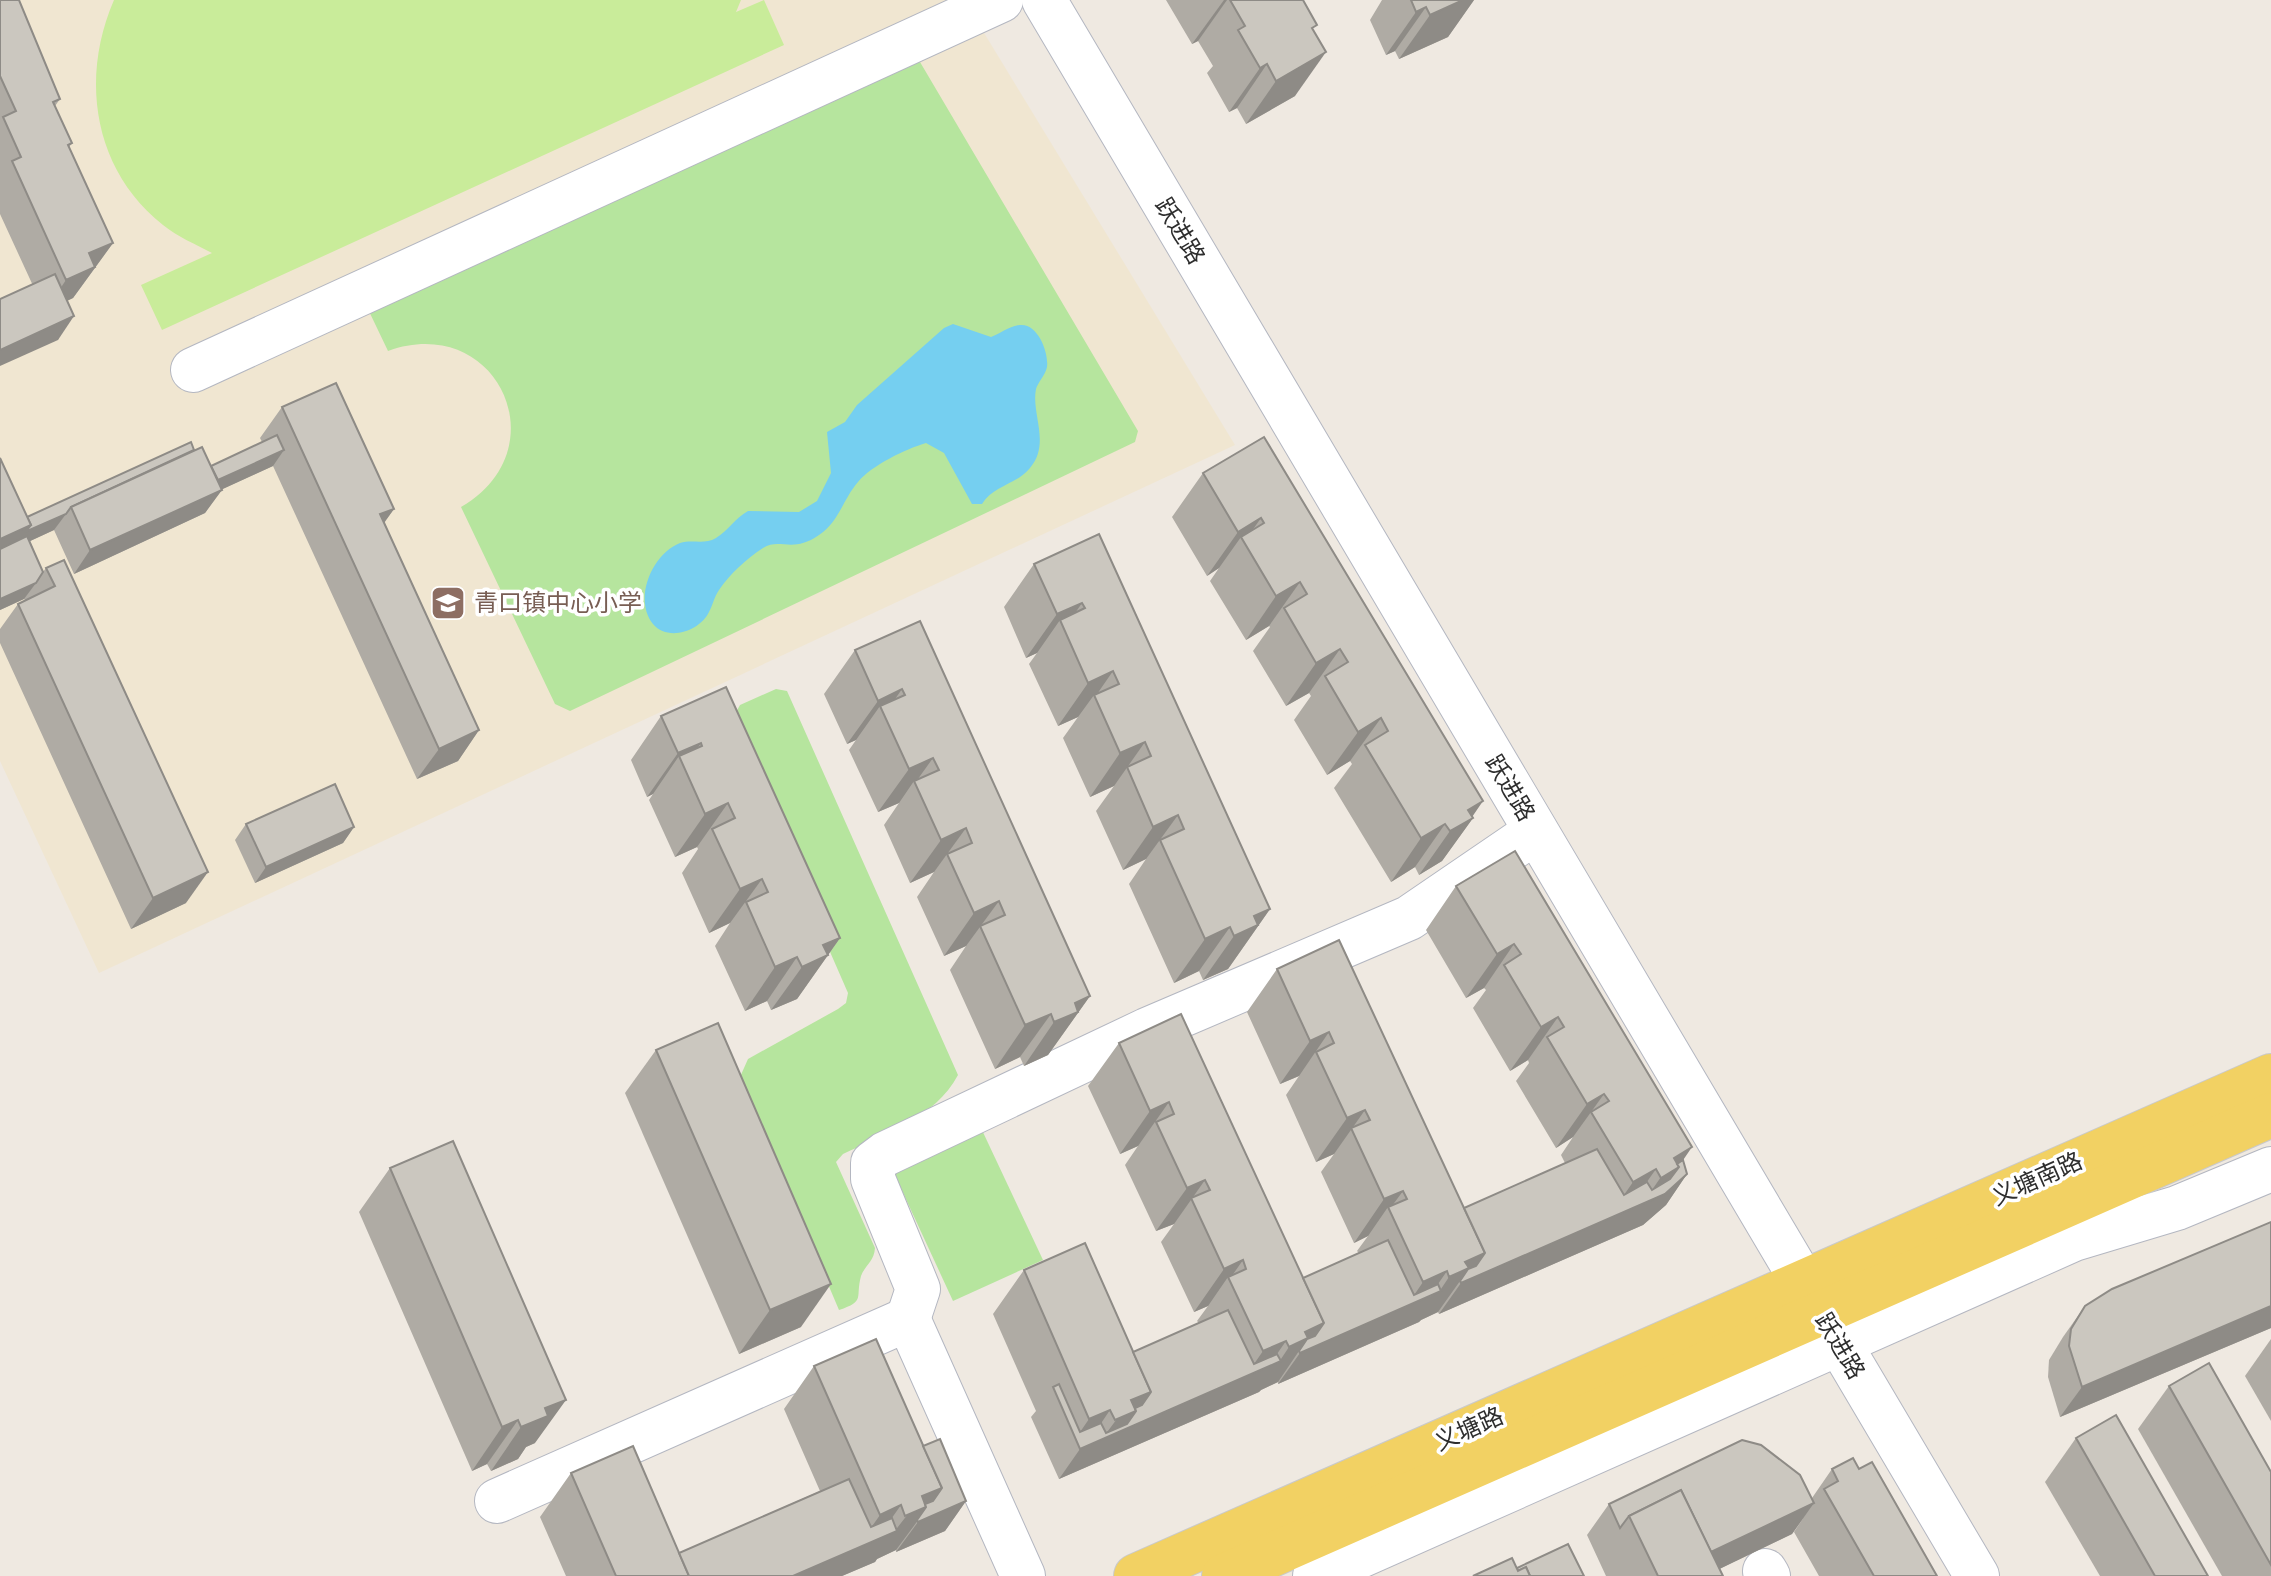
<svg xmlns="http://www.w3.org/2000/svg" width="2271" height="1576" font-family="Arial,'Noto Sans SC',sans-serif">
<rect width="100%" height="100%" fill="#efe9e1"/>
<polygon fill="#f0e6d1" points="0,0 964,0 1235,445 99,973 0,761"/>
<g fill="#b6e59e">
<path d="M907,62H920L1138,431L1135,442L570,711L555,704L461,507C561,449 497,312 388,351L366,305Z"/>
<path d="M776,689L787,691L958,1075C935,1118 885,1134 843,1154L836,1162L875,1248C874,1262 865,1265 861,1276C855,1298 866,1301 839,1310L740,1077L748,1059L838,1009L846,1003L848,993L730,723L740,705Z"/>
<polygon points="981,1128 1043,1260 953,1301 892,1169"/>
</g>
<path fill="#c9ec9a" d="M114,0H741L736,12L764,0L784,45L162,330L141,285L212,253C195,244 178,237 163,225C93,170 80,78 114,0Z"/>
<path fill="#75cff0" d="M953,324L991,337C999,334 1011,325 1020,325C1038,323 1049,353 1047,367C1045,376 1038,382 1036,389C1031,414 1051,443 1030,468C1016,485 994,485 982,504H972L944,453L926,443C906,449 872,465 858,482C843,499 839,522 819,535C792,554 780,537 763,548C746,559 730,574 719,590C714,597 713,605 709,612C700,631 668,642 653,624C633,599 652,554 680,543C692,539 704,545 716,538C728,531 735,518 748,511L799,512L817,501L831,473L827,432L845,422L857,405L944,328Z"/>
<g fill="none" stroke-linecap="round" stroke-linejoin="round">
<g stroke="#b4b7c1" stroke-width="46">
<g id="minor">
<polyline points="1044,0 1977,1576"/>
<polyline points="193,370 1001,0"/>
<polyline points="908,1319 918,1289 873,1179 873,1163 885,1154 1147,1030 1409,918 1535,832"/>
<polyline points="497,1501 908,1319 1023,1576"/>
<polyline points="1765,1571 1768,1576"/>
<polyline points="1315,1576 2074,1239 2177,1208 2271,1169"/>
</g>
</g>
<g stroke="#c9c9c9" stroke-width="46">
<g id="major">
<polyline points="1136,1576 2271,1076"/>
<polyline points="1224,1576 2271,1115"/>
</g>
</g>
<use href="#minor" stroke="#fff" stroke-width="44"/>
<use href="#major" stroke="#f2d163" stroke-width="44"/>
</g>
<g fill="#afaba4">
<polygon points="0,0 60,99 55,106 72,143 69,147 113,243 73,298 67,301 58,340 0,214"/>
<polygon points="1166,0 1303,0 1313,31 1295,96 1246,124 1237,108 1229,112 1207,73 1213,66 1198,41 1192,44"/>
<polygon points="1382,0 1474,0 1448,37 1399,59 1395,51 1386,55 1370,20"/>
<polygon points="282,407 394,509 384,522 479,730 458,761 417,779 273,466 222,489 205,513 74,574 54,530 30,541 43,572 46,568 64,560 186,903 131,929 0,643 0,629 18,604 25,600 24,599 0,610 0,458 27,517 194,450 211,466 262,442 260,438"/>
<polygon points="1264,437 1473,818 1442,861 1419,875 1415,867 1391,882 1334,788 1352,764 1350,761 1327,775 1294,720 1311,696 1309,693 1286,706 1253,651 1270,627 1269,626 1246,640 1210,581 1219,568 1207,576 1172,517 1203,473"/>
<polygon points="1099,534 1270,909 1228,969 1203,980 1199,971 1174,983 1129,884 1146,859 1123,870 1096,811 1114,786 1090,797 1063,738 1078,717 1058,726 1029,664 1037,653 1026,658 1004,607 1034,564"/>
<polygon points="920,621 1090,996 1048,1055 1024,1066 1020,1057 995,1069 950,970 966,946 944,956 917,897 934,872 910,883 884,825 899,803 878,812 849,750 856,740 847,744 824,694 855,650"/>
<polygon points="726,687 840,938 797,999 771,1010 767,1001 745,1011 715,946 730,923 709,933 682,873 698,849 697,847 675,857 649,800 653,794 647,797 631,760 661,716"/>
<polygon points="246,824 354,827 343,843 255,883 235,840"/>
<polygon points="1515,851 1683,1160 1687,1174 1666,1205 1643,1225 1439,1314 1438,1312 1421,1320 1419,1322 1278,1384 1278,1382 1261,1390 1259,1392 1059,1479 1031,1417 1036,1411 993,1314 1024,1270 1133,1352 1199,1323 1197,1321 1208,1306 1194,1312 1161,1242 1174,1224 1156,1231 1125,1165 1138,1146 1120,1154 1088,1086 1119,1043 1181,1014 1303,1278 1359,1253 1357,1251 1368,1236 1354,1243 1321,1172 1334,1154 1316,1162 1286,1095 1299,1076 1280,1084 1247,1012 1277,969 1339,940 1464,1208 1565,1163 1561,1155 1573,1137 1556,1148 1516,1081 1529,1063 1528,1060 1510,1071 1473,1008 1486,990 1484,988 1466,998 1426,930 1456,886"/>
<polygon points="656,1050 801,1327 739,1354 625,1093"/>
<polygon points="390,1168 535,1443 526,1447 518,1459 491,1471 487,1464 472,1471 359,1212"/>
<polygon points="2271,1222 2271,1328 2060,1417 2048,1377 2049,1360 2063,1337 2085,1306"/>
<polygon points="2271,1339 2271,1421 2245,1376"/>
<polygon points="814,1366 923,1446 966,1501 945,1531 896,1552 896,1550 877,1559 875,1562 842,1576 566,1576 540,1517 571,1473 679,1553 820,1491 784,1409"/>
<polygon points="2169,1386 2271,1472 2271,1576 2222,1576 2138,1429"/>
<polygon points="2076,1438 2208,1576 2100,1576 2045,1482"/>
<polygon points="1832,1469 1859,1469 1937,1576 1819,1576 1794,1532 1804,1517 1792,1534 1719,1569 1723,1576 1606,1576 1587,1535 1609,1504 1812,1498"/>
</g>
<g fill="#8e8b86">
<polygon points="1224,0 1227,0 1198,41 1192,44"/>
<polygon points="1461,0 1474,0 1448,37 1399,59 1430,15"/>
<polygon points="1426,7 1395,51 1386,55 1416,12"/>
<polygon points="1326,52 1295,96 1246,124 1276,81"/>
<polygon points="1267,64 1237,108 1229,112 1260,68"/>
<polygon points="113,243 73,298 45,311 66,280 89,253"/>
<polygon points="74,316 58,340 0,366 0,350"/>
<polygon points="284,450 273,466 199,500 210,484"/>
<polygon points="222,490 205,513 74,574 90,550"/>
<polygon points="394,509 372,540 380,514"/>
<polygon points="66,514 54,530 0,555 0,539 31,525"/>
<polygon points="1261,518 1244,542 1241,537 1219,568 1207,576 1238,532"/>
<polygon points="1300,582 1269,626 1246,640 1276,596"/>
<polygon points="36,583 24,599 0,610 0,599"/>
<polygon points="1082,603 1064,629 1060,620 1037,653 1026,658 1057,614"/>
<polygon points="1340,649 1309,693 1286,706 1316,663"/>
<polygon points="1113,671 1095,697 1094,695 1078,717 1058,726 1088,683"/>
<polygon points="902,689 884,715 880,706 856,740 847,744 878,701"/>
<polygon points="1381,718 1350,761 1327,775 1358,732"/>
<polygon points="479,730 458,761 417,779 439,749"/>
<polygon points="1145,742 1114,786 1090,797 1120,753"/>
<polygon points="701,743 684,767 679,756 653,794 647,797 678,753"/>
<polygon points="933,758 915,783 914,781 899,803 878,812 909,769"/>
<polygon points="1483,801 1470,820 1473,818 1442,861 1419,875 1450,831 1468,810"/>
<polygon points="728,803 697,847 675,857 705,814"/>
<polygon points="1178,815 1146,859 1123,870 1153,827"/>
<polygon points="1445,824 1415,867 1391,882 1421,838"/>
<polygon points="354,827 343,843 255,883 266,867"/>
<polygon points="966,828 934,872 910,883 941,840"/>
<polygon points="208,872 186,903 131,929 153,898"/>
<polygon points="762,879 730,923 709,933 740,889"/>
<polygon points="999,901 966,946 944,956 974,913"/>
<polygon points="1270,909 1228,969 1203,980 1234,936 1254,916"/>
<polygon points="1230,927 1199,971 1174,983 1205,939"/>
<polygon points="840,938 797,999 771,1010 802,967 823,945"/>
<polygon points="1514,944 1484,988 1466,998 1497,954"/>
<polygon points="797,957 767,1001 745,1011 775,967"/>
<polygon points="1090,996 1048,1055 1024,1066 1054,1022 1075,1003"/>
<polygon points="1051,1014 1020,1057 995,1069 1025,1025"/>
<polygon points="1558,1017 1528,1060 1510,1071 1541,1027"/>
<polygon points="1329,1032 1299,1076 1280,1084 1310,1041"/>
<polygon points="1604,1094 1573,1137 1556,1148 1587,1104"/>
<polygon points="1169,1102 1138,1146 1120,1154 1150,1111"/>
<polygon points="1365,1110 1334,1154 1316,1162 1347,1118"/>
<polygon points="1692,1147 1658,1197 1687,1174 1666,1205 1643,1225 1439,1314 1461,1283 1460,1281 1438,1312 1421,1320 1419,1322 1278,1384 1300,1353 1299,1351 1278,1382 1261,1390 1259,1392 1059,1479 1080,1449 1076,1438 1089,1419 1110,1410 1085,1447 1102,1439 1131,1400 1151,1392 1245,1377 1263,1351 1286,1341 1268,1367 1279,1362 1289,1347 1305,1332 1324,1323 1406,1307 1423,1282 1447,1271 1429,1297 1439,1292 1449,1277 1465,1262 1485,1253 1608,1218 1633,1182 1656,1169 1627,1210 1643,1203 1674,1158"/>
<polygon points="1205,1180 1174,1224 1156,1231 1187,1188"/>
<polygon points="1403,1191 1389,1210 1388,1207 1368,1236 1354,1243 1384,1199"/>
<polygon points="1243,1260 1229,1280 1228,1277 1208,1306 1194,1312 1224,1269"/>
<polygon points="831,1284 801,1327 739,1354 770,1310"/>
<polygon points="2271,1306 2271,1328 2060,1417 2082,1387"/>
<polygon points="566,1400 535,1443 526,1447 518,1459 491,1471 521,1427 545,1408"/>
<polygon points="518,1420 487,1464 472,1471 502,1427"/>
<polygon points="942,1488 896,1550 877,1559 875,1562 842,1576 793,1576 856,1549 880,1515 901,1505 877,1539 894,1532 922,1496"/>
<polygon points="966,1501 945,1531 896,1552 918,1522"/>
<polygon points="1814,1503 1792,1534 1705,1576 1699,1558"/>
</g>
<g fill="#cbc7bf" stroke="#8e8b86" stroke-width="2">
<polygon points="0,0 19,0 60,99 53,102 72,143 68,145 113,243 89,253 95,267 66,280 12,161 21,157 3,117 16,111 0,76"/>
<polygon points="1230,0 1303,0 1317,25 1312,28 1326,52 1276,81 1267,64 1260,68 1238,30 1245,26"/>
<polygon points="1411,0 1463,0 1430,15 1426,7 1416,12"/>
<polygon points="55,274 74,316 0,350 0,299"/>
<polygon points="336,383 394,509 380,514 479,730 439,749 282,407"/>
<polygon points="277,435 284,450 218,480 211,466"/>
<polygon points="1264,437 1483,801 1468,810 1473,818 1450,831 1445,824 1421,838 1365,745 1388,731 1381,718 1358,732 1325,676 1348,662 1340,649 1316,663 1284,608 1307,594 1300,582 1276,596 1241,537 1264,523 1261,518 1238,532 1203,473"/>
<polygon points="191,442 194,450 71,507 66,514 25,532 31,525 27,517"/>
<polygon points="202,447 222,490 90,550 71,507"/>
<polygon points="0,458 31,525 0,539"/>
<polygon points="1099,534 1270,909 1254,916 1258,925 1234,936 1230,927 1205,939 1160,840 1184,829 1178,815 1153,827 1127,767 1151,756 1145,742 1120,753 1094,695 1119,684 1113,671 1088,683 1060,620 1085,608 1082,603 1057,614 1034,564"/>
<polygon points="27,536 43,572 36,583 0,599 0,549"/>
<polygon points="64,560 208,872 153,898 18,604 55,586 46,568"/>
<polygon points="920,621 1090,996 1075,1003 1078,1012 1054,1022 1051,1014 1025,1025 980,926 1005,915 999,901 974,913 947,854 972,843 966,828 941,840 914,781 939,770 933,758 909,769 880,706 905,695 902,689 878,701 855,650"/>
<polygon points="726,687 840,938 823,945 828,955 802,967 797,957 775,967 746,902 768,892 762,879 740,889 712,829 735,818 728,803 705,814 679,756 702,746 701,743 678,753 661,716"/>
<polygon points="335,784 354,827 266,867 246,824"/>
<polygon points="1515,851 1692,1147 1674,1158 1679,1167 1661,1178 1656,1169 1633,1182 1591,1112 1609,1101 1604,1094 1587,1104 1547,1037 1564,1027 1558,1017 1541,1027 1504,965 1521,954 1514,944 1497,954 1456,886"/>
<polygon points="1339,940 1485,1253 1465,1262 1469,1268 1449,1277 1447,1271 1423,1282 1388,1207 1407,1199 1403,1191 1384,1199 1351,1128 1370,1120 1365,1110 1347,1118 1316,1052 1334,1043 1329,1032 1310,1041 1277,969"/>
<polygon points="1181,1014 1324,1323 1305,1332 1308,1338 1289,1347 1286,1341 1263,1351 1228,1277 1246,1269 1243,1260 1224,1269 1191,1198 1210,1190 1205,1180 1187,1188 1156,1122 1174,1114 1169,1102 1150,1111 1119,1043"/>
<polygon points="718,1023 831,1284 770,1310 656,1050"/>
<polygon points="453,1141 566,1400 545,1408 548,1416 521,1427 518,1420 502,1427 390,1168"/>
<polygon points="1597,1149 1624,1195 1647,1182 1652,1190 1670,1179 1679,1167 1677,1164 1683,1160 1687,1174 1665,1194 1461,1283 1460,1281 1468,1269 1476,1266 1485,1253 1464,1208"/>
<polygon points="2271,1222 2271,1306 2082,1387 2069,1346 2071,1329 2085,1306 2112,1289"/>
<polygon points="1388,1240 1414,1295 1438,1284 1441,1291 1300,1353 1299,1351 1307,1339 1315,1336 1324,1323 1303,1278"/>
<polygon points="1085,1243 1151,1392 1131,1400 1136,1411 1115,1420 1110,1410 1089,1419 1024,1270"/>
<polygon points="1228,1310 1254,1364 1277,1354 1281,1361 1080,1449 1053,1387 1059,1384 1080,1432 1101,1423 1106,1433 1127,1424 1136,1411 1135,1408 1142,1405 1151,1392 1133,1352"/>
<polygon points="876,1339 942,1488 922,1496 926,1507 905,1516 901,1505 880,1515 814,1366"/>
<polygon points="2209,1363 2271,1472 2271,1565 2169,1386"/>
<polygon points="2116,1415 2208,1576 2155,1576 2076,1438"/>
<polygon points="940,1439 966,1501 918,1522 917,1520 926,1507 925,1504 933,1501 942,1488 923,1446"/>
<polygon points="1742,1440 1761,1445 1800,1475 1814,1503 1711,1552 1681,1490 1629,1516 1620,1528 1609,1504"/>
<polygon points="633,1446 689,1576 616,1576 571,1473"/>
<polygon points="1853,1458 1859,1469 1872,1462 1937,1576 1874,1576 1824,1489 1838,1481 1832,1469"/>
<polygon points="849,1479 871,1527 892,1518 897,1531 793,1576 689,1576 679,1553"/>
<polygon points="1681,1490 1723,1576 1658,1576 1629,1516"/>
<polygon points="1568,1544 1584,1576 1530,1576 1526,1567 1518,1571 1517,1568"/>
<polygon points="1512,1558 1518,1571 1526,1567 1530,1576 1473,1576"/>
</g>
<defs>
<g id="school-square" transform="scale(1.8)"><rect x="-9" y="-9" width="18" height="18" rx="4" fill="#8d6e63" stroke="#fff"/><path d="M0-5L7-2L0 1L-7-2ZM-4 1L0 2.5L4 1V4Q0 6-4 4Z" fill="#fff"/></g>
</defs>
<g fill-rule="evenodd">
<use href="#school-square" x="448" y="603"/>
</g>
<g text-anchor="middle" stroke-width="7" stroke-linejoin="round" paint-order="stroke">
<g font-size="24" fill="#2e2e2e" stroke="#fff">
<text transform="translate(1180 231) rotate(59)" y="8">跃进路</text>
<text transform="translate(1510 788) rotate(59)" y="8">跃进路</text>
<text transform="translate(2037 1179) rotate(-24)" y="8">义塘南路</text>
<text transform="translate(1840 1346) rotate(59)" y="8">跃进路</text>
<text transform="translate(1469 1429) rotate(-24)" y="8">义塘路</text>
</g>
<g font-size="24" fill="#785e54" stroke="#fff" text-anchor="start">
<text x="474" y="611">青口镇中心小学</text>
</g>
</g>
</svg>
